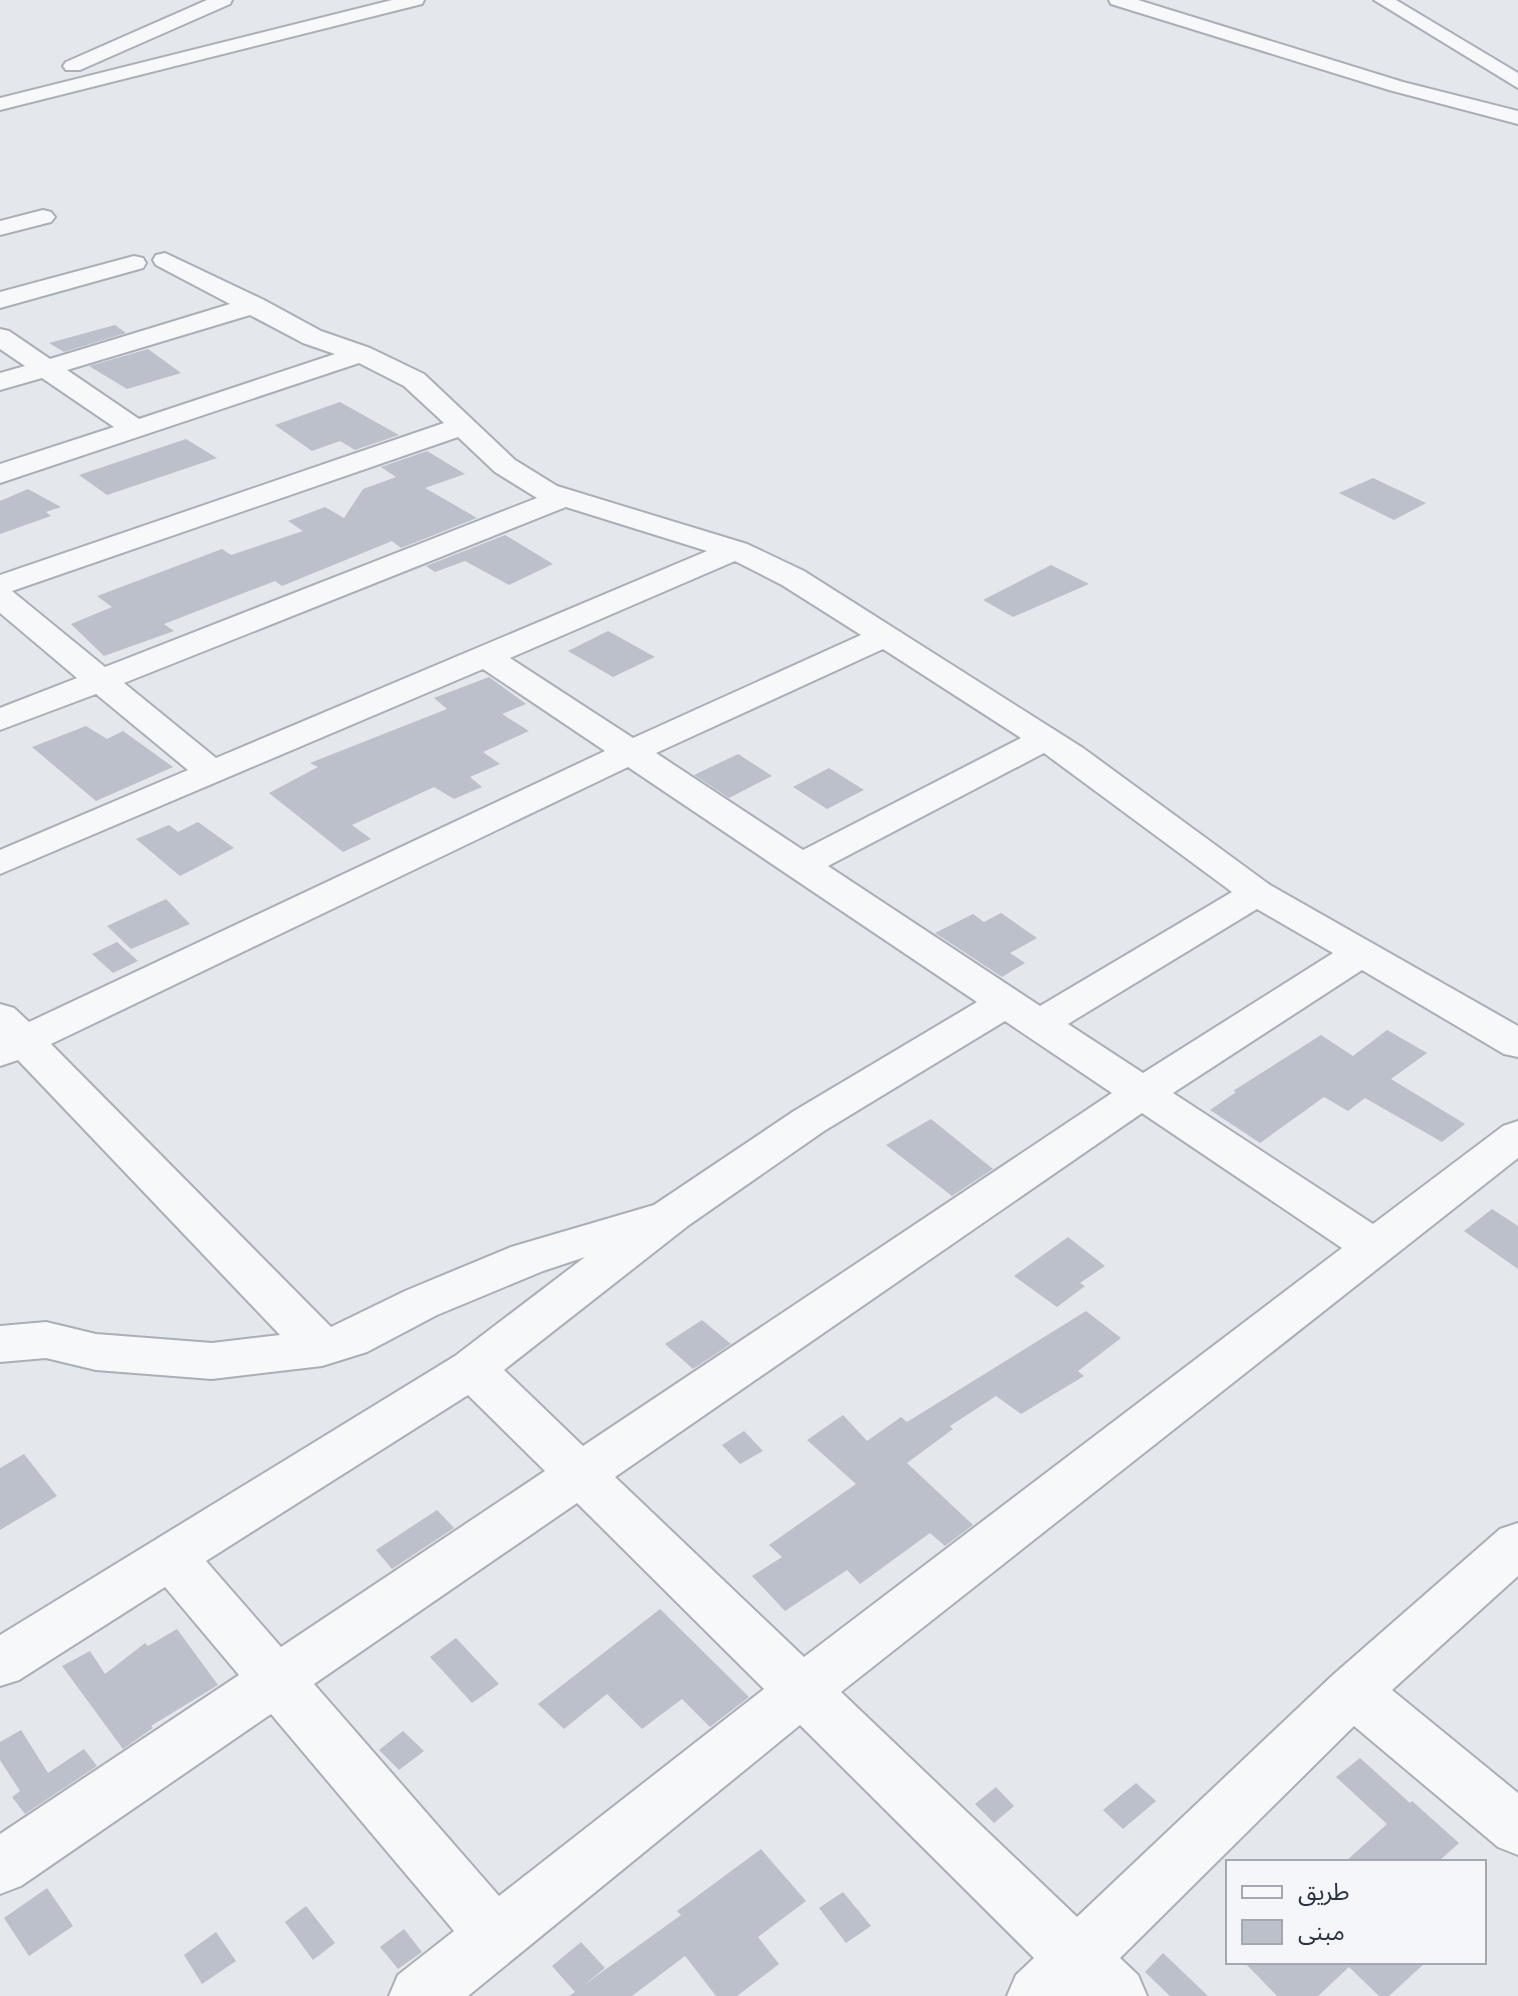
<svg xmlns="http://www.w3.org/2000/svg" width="1518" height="1996" viewBox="0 0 1518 1996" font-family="'Space Grotesk','Noto Sans Arabic',sans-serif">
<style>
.building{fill:#bbc0ca}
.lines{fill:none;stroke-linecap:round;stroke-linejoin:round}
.minor-casing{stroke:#a9aeb7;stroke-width:4}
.minor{fill:#f7f8fa;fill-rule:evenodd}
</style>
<rect width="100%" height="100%" fill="#e4e7ec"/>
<!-- building -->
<g class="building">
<polygon points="115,325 126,333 64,352 49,343"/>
<polygon points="148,349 181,373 127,389 89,366"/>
<polygon points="340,402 399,435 355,450 340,441 312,451 275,425"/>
<polygon points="186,439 217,458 107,495 79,475"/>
<polygon points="427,451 465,474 425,488 477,518 401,548 392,541 282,586 275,581 164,624 174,631 104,656 71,624 112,607 97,596 222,549 231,555 303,531 288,521 325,507 344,518 363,489 396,477 381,467"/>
<polygon points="1373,478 1426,503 1394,520 1339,493"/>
<polygon points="28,489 61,507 46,512 51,516 0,534 0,501"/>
<polygon points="505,535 553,564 509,585 465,561 435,572 426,566"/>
<polygon points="1051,565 1089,584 1013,617 983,600"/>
<polygon points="608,631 655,657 613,677 568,651"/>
<polygon points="489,677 526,704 502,714 529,731 483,752 500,764 470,777 482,787 454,799 434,787 352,825 371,839 343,852 269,793 318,767 310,763 447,709 434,698"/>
<polygon points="86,726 107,739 123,731 173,767 96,801 32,747"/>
<polygon points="738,754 772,776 729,798 694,775"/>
<polygon points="829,768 864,790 827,809 793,787"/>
<polygon points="198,822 234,848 180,876 136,839 169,825 178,832"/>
<polygon points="166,899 190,924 131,949 107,926"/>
<polygon points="1001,913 1037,938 1010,953 1025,963 1002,977 935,933 973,914 984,922"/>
<polygon points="117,942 138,961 113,973 92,954"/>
<polygon points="1387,1030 1427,1053 1391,1079 1465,1124 1442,1142 1365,1098 1348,1111 1324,1097 1260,1143 1210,1110 1236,1092 1233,1091 1321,1035 1353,1056"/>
<polygon points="931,1119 993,1169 952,1196 886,1145"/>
<polygon points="1492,1209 1518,1226 1518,1269 1464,1231"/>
<polygon points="1068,1237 1105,1266 1080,1283 1085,1286 1057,1307 1014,1276"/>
<polygon points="1086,1311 1121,1338 1078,1371 1084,1376 1021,1414 996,1396 950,1426 953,1429 907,1463 973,1525 945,1546 930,1533 860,1584 847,1570 785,1611 752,1576 782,1557 769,1545 856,1484 807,1440 843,1415 867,1441 901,1417 907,1422"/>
<polygon points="702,1320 731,1344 693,1369 665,1344"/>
<polygon points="744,1431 763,1451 740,1464 722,1445"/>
<polygon points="24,1454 57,1496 0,1530 0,1468"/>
<polygon points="437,1510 454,1528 392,1569 376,1550"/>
<polygon points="660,1609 749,1697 710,1727 682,1699 642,1729 607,1694 564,1729 538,1704"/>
<polygon points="177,1629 218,1685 151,1726 153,1728 123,1749 62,1666 90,1651 105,1674 145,1643 148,1646"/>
<polygon points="456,1638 499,1684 472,1703 430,1657"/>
<polygon points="21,1730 48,1773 84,1749 97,1766 25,1814 12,1797 20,1791 0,1760 0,1742"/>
<polygon points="403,1731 424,1751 399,1770 379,1750"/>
<polygon points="1360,1758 1410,1803 1412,1801 1459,1843 1438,1862 1345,1862 1387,1824 1336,1777"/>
<polygon points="1136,1783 1156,1801 1123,1829 1103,1810"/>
<polygon points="996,1787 1014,1806 994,1823 975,1804"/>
<polygon points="761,1849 806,1901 758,1937 779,1964 737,1996 716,1996 685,1956 632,1996 569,1996 575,1992 552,1966 581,1942 605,1968 584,1985 681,1915 677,1911"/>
<polygon points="47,1888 73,1926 29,1956 4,1918"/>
<polygon points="843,1892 871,1926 846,1943 819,1908"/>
<polygon points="306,1906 335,1943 313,1960 285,1922"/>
<polygon points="404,1929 422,1952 398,1969 380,1947"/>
<polygon points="216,1932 236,1961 202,1984 184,1955"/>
<polygon points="1163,1953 1208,1996 1170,1996 1145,1972"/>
<polygon points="1244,1962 1426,1962 1389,1996 1379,1996 1349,1967 1318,1996 1277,1996"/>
</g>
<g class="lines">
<defs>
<g id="minor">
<polygon points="207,0 232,0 230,4 80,70 66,70 63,66 66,62"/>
<polygon points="392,0 424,0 422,4 0,110 0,98"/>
<polygon points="1109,0 1138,0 1403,82 1518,111 1518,124 1389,90 1111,4"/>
<polygon points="1374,0 1396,0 1518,73 1518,88"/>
<polygon points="43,210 51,212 55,217 51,222 0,235 0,221"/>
<path d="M165 253 264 300 321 331 370 348 424 374 515 460 557 486 747 544 804 571 1083 748 1270 885 1518 1026V1057L1504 1054 1362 970 1173 1093 1373 1224 1503 1126 1518 1121V1158L841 1692 1077 1917 1334 1674 1500 1529 1518 1523V1576L1392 1690 1518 1793V1855L1498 1847 1354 1726 1120 1958 1138 1975 1147 1996H1007L1016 1975 1034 1958 800 1725 468 1996H389L398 1975 454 1931 271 1714 21 1886 0 1894V1834L239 1675 165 1587 19 1680 0 1686V1635L455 1356 585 1257 543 1271 437 1315 367 1352 322 1366 212 1379 96 1370 46 1358 0 1362V1326L46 1322 96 1334 212 1343 280 1335 18 1060 0 1066V1004L14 1008 29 1022 605 751 483 669 0 874V850L188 770 96 694 0 730V708L77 678 0 613V575L444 423 404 386 359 363 0 483V464L114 427 42 378 0 390V373L25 366 0 349V329L9 331 50 359 230 304 156 265 153 260 156 255ZM250 315 303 343 335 354 139 419 67 370ZM458 437 495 472 537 498 105 667 12 591ZM566 507 707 551 216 758 124 683ZM735 561 782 585 861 635 633 738 510 658ZM883 649 1021 738 803 850 656 753ZM1044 753 1232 892 1040 1006 828 866ZM628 767 977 1002 794 1111 654 1205 511 1247 405 1291 331 1327 51 1044ZM1257 909 1333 953 1143 1073 1068 1024ZM1005 1021 1112 1093 583 1446 504 1370 689 1225 824 1131ZM1142 1113 1342 1248 804 1657 615 1477ZM468 1395 545 1471 281 1647 206 1561ZM577 1503 764 1689 499 1896 314 1684Z"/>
<polygon points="134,256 143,258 146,263 143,268 0,308 0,292"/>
</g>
</defs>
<!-- minor casing -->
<use href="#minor" class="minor-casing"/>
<!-- minor -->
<use href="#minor" class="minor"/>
</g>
<!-- legend -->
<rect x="1226" y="1860" width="260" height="104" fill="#f4f6f9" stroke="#a4a8b1" stroke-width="2"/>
<rect x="1242" y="1886" width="40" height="12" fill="#f7f8fa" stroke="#a4a8b1" stroke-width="2"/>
<text x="1298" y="1900" font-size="24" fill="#2b3445">طريق</text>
<rect x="1242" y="1920" width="40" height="24" fill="#bbc0ca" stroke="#a4a8b1" stroke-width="2"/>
<text x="1298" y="1940" font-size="24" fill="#2b3445">مبنى</text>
</svg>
